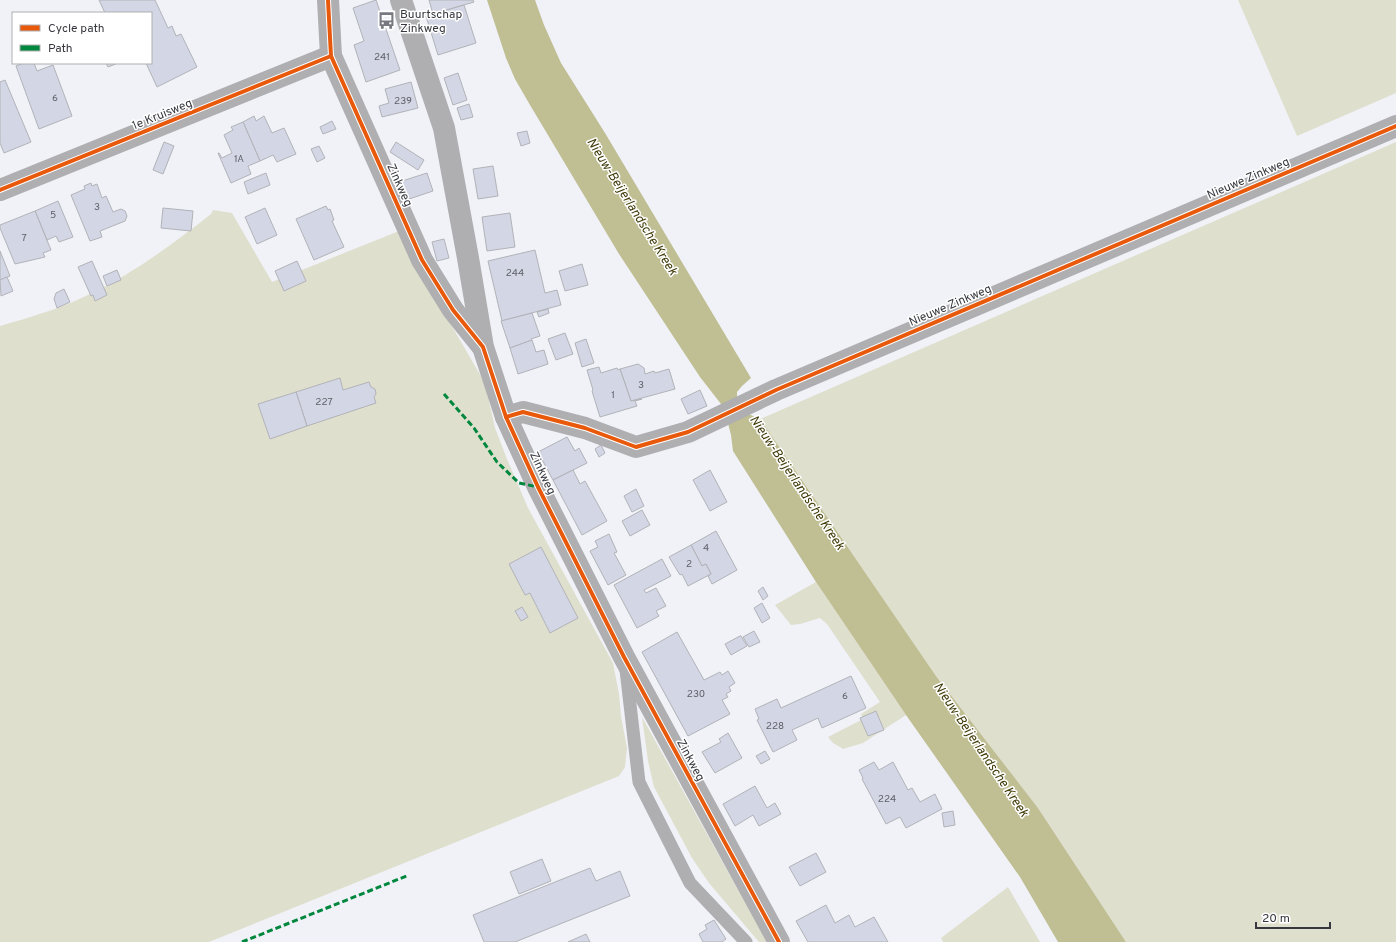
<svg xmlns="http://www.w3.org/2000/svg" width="1396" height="942" viewBox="0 0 1396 942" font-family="Overpass,sans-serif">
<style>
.green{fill:#dfdfcd}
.water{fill:#c0be93}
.building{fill:#d3d6e4;stroke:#b2b3b8}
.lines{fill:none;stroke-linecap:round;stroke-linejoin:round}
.service{stroke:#afafb2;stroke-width:13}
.minor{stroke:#afafb2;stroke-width:22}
.quiet{stroke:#00873e;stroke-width:3;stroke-dasharray:6 3;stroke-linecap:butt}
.cycleway-casing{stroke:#fff;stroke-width:6}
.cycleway{stroke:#e8590c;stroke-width:4}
.labels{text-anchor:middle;stroke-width:3;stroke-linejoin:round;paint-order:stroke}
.number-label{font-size:10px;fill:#5e6068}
.poi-label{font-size:12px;fill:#37383f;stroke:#fff;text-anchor:start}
.street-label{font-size:12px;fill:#37383f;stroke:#fff}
.water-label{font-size:13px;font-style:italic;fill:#3f3a07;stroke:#fff}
</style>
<rect width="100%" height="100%" fill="#f0f2f8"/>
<!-- green -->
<g class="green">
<polygon points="1238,0 1396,0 1396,93 1297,136"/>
<polygon points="1396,142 1396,942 1126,942 1038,808 936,676 760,419"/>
<path d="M213 210 232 213 272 282 399 231 432 292 485 383 495 428 507 459 528 508 613 663 619 694 621 716 627 748 625 767 619 776 209 942H0V326C31 317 63 308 92 293 135 272 173 244 211 214Z"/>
<polygon points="816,582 906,715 863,743 843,749 833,743 828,737 863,719 861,714 880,702 827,624 820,618 800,624 791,625 775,605"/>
<polygon points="642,717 767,942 759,942 709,883 692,858 654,787 648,761"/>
<polygon points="1008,887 1040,942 943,942 941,938"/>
</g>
<!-- water -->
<polygon class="water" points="487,0 535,0 544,25 561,63 605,133 751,378 742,386 737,392 737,398 744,412 760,419 936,676 1038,808 1126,942 1058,942 1020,877 906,715 816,582 733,451 731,435 723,404 721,404 700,377 619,254 530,105 515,79 506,58"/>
<!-- building -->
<g class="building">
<polygon points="99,0 155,0 168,28 172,26 176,36 181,34 197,67 157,87 146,63 151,63 151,13 105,13"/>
<polygon points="376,0 400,70 366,82 354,45 364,41 353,8"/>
<polygon points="429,0 473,0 474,2 433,14"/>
<polygon points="464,5 476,43 438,55 426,16"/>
<polygon points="24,63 34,63 37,71 53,65 72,116 39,129 16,66"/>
<polygon points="106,63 118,63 108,67"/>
<polygon points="458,73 467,100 453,105 444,78"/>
<polygon points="5,80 31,142 4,153 0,143 0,82"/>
<polygon points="411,82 418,108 382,117 379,106 389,103 385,89"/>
<polygon points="469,104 473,117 461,120 457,108"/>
<polygon points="254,116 256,121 264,116 272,133 284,128 296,154 277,162 273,155 260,161 243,122"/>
<polygon points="332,121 336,129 323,134 320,127"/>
<polygon points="243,122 260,161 248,166 251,174 231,183 218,153 219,153 222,158 232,153 224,135 233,130 231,127"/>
<polygon points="527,131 530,143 521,146 517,133"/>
<polygon points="164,142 174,146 163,174 153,170"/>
<polygon points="396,142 424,160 418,170 390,152"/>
<polygon points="319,146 325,158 317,162 311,149"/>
<polygon points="493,166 498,196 478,199 473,169"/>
<polygon points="266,173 270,185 248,194 244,182"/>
<polygon points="427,173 433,191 406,200 399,182"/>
<polygon points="91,183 92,186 97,184 102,198 106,196 113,212 121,209 125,211 127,216 125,221 100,231 102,237 90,241 71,195 85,189 84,186"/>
<polygon points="58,201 73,237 59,242 56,236 47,240 35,211"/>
<polygon points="326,206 328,210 330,209 334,220 332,221 344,247 314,260 296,219"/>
<polygon points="163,208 193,211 191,231 161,228"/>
<polygon points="265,208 277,235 257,244 245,217"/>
<polygon points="35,211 51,250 43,253 45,257 15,264 0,228 0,225"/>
<polygon points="510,213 515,247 487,251 482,217"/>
<polygon points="444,239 449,258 437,261 432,242"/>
<polygon points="535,250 545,293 557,290 561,305 502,321 488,261"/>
<polygon points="0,251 10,276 0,280"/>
<polygon points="92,261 107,295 95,301 93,295 91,296 78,267"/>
<polygon points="297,261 306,281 284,291 275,271"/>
<polygon points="582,264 588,285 565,291 559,271"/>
<polygon points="117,270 121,280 107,286 103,276"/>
<polygon points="7,277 13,291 1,296 0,280"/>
<polygon points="64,289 70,302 57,308 54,299 56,293"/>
<polygon points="548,309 549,313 539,317 537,312"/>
<polygon points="532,313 540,336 531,339 532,340 510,348 501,321"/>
<polygon points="565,333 573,354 556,360 548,339"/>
<polygon points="586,339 594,363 582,367 575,343"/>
<polygon points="532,340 536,352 544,350 548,364 518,374 510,348"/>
<polygon points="638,364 644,368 645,374 654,371 655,373 669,369 675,389 631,401 620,369"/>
<polygon points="599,367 601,373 617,368 618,370 620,369 631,401 642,399 635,401 637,406 600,417 592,391 593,390 587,370"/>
<polygon points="340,378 343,390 369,382 371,387 375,389 376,394 374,397 376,403 307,426 296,392"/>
<polygon points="700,390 707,406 688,414 681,399"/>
<polygon points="296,392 307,426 270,439 258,404"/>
<polygon points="567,437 575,451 579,448 587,463 553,480 538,452"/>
<polygon points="601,445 605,453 599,457 595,449"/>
<polygon points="573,470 580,484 585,481 607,521 582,535 553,480"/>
<polygon points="710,470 727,502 710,511 693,480"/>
<polygon points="636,489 644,506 632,512 624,496"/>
<polygon points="642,510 650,525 630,536 622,521"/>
<polygon points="716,531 737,570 712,584 708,576 711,574 706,564 702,566 691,545"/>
<polygon points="609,534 617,552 614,553 626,575 608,585 590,551 598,547 595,541"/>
<polygon points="691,545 702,566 706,564 711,574 688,586 682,574 680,575 669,557"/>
<polygon points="541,547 578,618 550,633 530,593 525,595 509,564"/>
<polygon points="662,559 671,576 644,590 646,593 656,588 666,606 656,611 659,616 637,628 614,585"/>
<polygon points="763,587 768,596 763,600 758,591"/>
<polygon points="762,603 770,618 762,623 754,608"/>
<polygon points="522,607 528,617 521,621 515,611"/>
<polygon points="754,631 760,642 749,647 743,637"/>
<polygon points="677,632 704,680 720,672 722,675 728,671 735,683 729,687 731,691 726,694 728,697 722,700 730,714 688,736 642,652"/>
<polygon points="740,636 741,636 747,646 731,655 725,644"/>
<polygon points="851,676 866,708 822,728 818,718 792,730 797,740 773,752 757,720 759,719 755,709 777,699 781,708"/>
<polygon points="876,711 884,730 868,736 860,718"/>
<polygon points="728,733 742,758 715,773 702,752 721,742 719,739"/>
<polygon points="765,751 770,759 761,764 756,756"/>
<polygon points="874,762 879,770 893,762 908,790 912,788 920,802 935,794 942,809 906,828 900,817 886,824 862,779 863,778 859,770"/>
<polygon points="755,786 767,808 775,803 781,814 759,826 753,815 735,826 723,804"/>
<polygon points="953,811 955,825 944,827 942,813"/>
<polygon points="816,853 826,872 800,886 789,867"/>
<polygon points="542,859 551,881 519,894 510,872"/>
<polygon points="590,868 596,881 620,871 630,896 515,942 484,942 473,915"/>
<polygon points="826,905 835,923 849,915 855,927 874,917 888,942 808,942 796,921"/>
<polygon points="714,920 726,939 722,942 703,942 699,934 707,929 705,925"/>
<polygon points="586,934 590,942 568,942"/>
</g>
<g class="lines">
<!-- service -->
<polyline class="service" points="626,670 639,782 690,883 746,942"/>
<!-- minor -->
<g class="minor">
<polyline points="328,0 331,56 422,260 453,310 481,345"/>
<polyline points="401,0 444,128 468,258 483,347 506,417 538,487 624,657 779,942"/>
<polyline points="0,190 331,56"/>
<polyline points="506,417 523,412 585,428 636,447 688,432 776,390 1396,126"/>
</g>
<!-- quiet -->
<g class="quiet">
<polyline points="444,394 474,428 497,462 519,483 538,487"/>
<polyline points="242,942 409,875"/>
</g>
<defs>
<g id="cycleway">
<polyline points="328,0 331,56 422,260 453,310 483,347 506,417 538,487 624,657 779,942"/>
<polyline points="0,190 331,56"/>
<polyline points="506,417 523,412 585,428 636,447 688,432 776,390 1396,126"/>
</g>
</defs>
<!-- cycleway casing -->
<use href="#cycleway" class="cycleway-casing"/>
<!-- cycleway -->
<use href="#cycleway" class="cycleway"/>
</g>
<!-- icons -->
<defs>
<symbol id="bus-bare" viewBox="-9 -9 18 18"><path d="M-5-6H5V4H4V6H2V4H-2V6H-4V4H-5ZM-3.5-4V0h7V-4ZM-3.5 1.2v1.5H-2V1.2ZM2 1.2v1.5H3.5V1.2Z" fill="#787980" stroke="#fff" stroke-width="2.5" paint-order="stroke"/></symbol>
</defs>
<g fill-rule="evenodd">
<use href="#bus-bare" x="374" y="8" width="25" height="25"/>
</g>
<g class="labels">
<!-- number labels -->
<g class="number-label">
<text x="382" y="60">241</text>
<text x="55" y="101">6</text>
<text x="403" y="104">239</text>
<text x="239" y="162">1A</text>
<text x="97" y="210">3</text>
<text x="53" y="218">5</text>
<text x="24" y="241">7</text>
<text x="515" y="276">244</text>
<text x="641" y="388">3</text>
<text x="613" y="398">1</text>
<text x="324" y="405">227</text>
<text x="706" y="551">4</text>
<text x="689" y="567">2</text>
<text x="696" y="697">230</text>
<text x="845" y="699">6</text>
<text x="775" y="729">228</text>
<text x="887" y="802">224</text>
</g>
<!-- poi labels -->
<g class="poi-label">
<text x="400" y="18">Buurtschap<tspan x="400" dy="14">Zinkweg</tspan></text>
</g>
<!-- street labels -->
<g class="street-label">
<text transform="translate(162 114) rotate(-22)" y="4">1e Kruisweg</text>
<text transform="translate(1248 178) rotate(-23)" y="4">Nieuwe Zinkweg</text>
<text transform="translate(400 185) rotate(66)" y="4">Zinkweg</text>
<text transform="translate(950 305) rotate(-23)" y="4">Nieuwe Zinkweg</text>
<text transform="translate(543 473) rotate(65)" y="4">Zinkweg</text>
<text transform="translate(691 760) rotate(62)" y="4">Zinkweg</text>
</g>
<!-- water labels -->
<g class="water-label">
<text transform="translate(633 206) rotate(58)" y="5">Nieuw-Beijerlandsche Kreek</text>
<text transform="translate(798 482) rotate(56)" y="5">Nieuw-Beijerlandsche Kreek</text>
<text transform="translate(982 749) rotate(56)" y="5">Nieuw-Beijerlandsche Kreek</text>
</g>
</g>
<!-- legend -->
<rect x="12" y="12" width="140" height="52" fill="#ffffff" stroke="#afafb2"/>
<rect x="20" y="25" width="20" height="6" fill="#e8590c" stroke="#afafb2"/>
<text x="48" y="32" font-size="12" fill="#37383f">Cycle path</text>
<rect x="20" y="45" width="20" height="6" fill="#00873e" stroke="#afafb2"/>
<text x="48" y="52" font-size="12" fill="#37383f">Path</text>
<!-- scale -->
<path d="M1256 922v6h74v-6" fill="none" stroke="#37383f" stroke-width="2"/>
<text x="1262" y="922" font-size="12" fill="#37383f" stroke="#ffffff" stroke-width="3" paint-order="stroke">20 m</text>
</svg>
